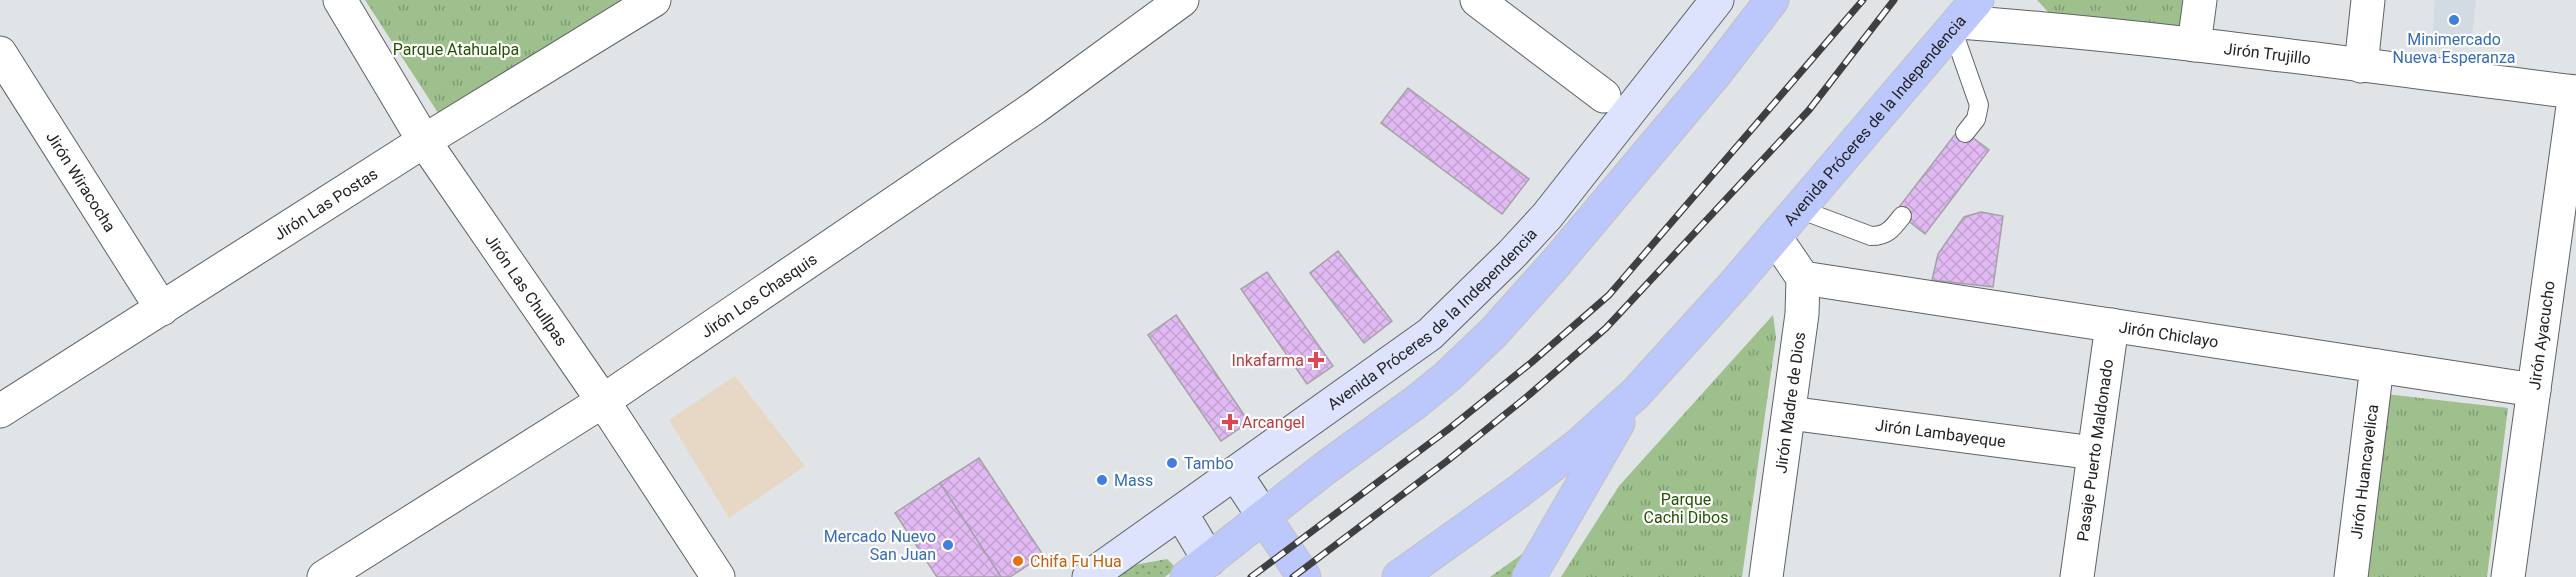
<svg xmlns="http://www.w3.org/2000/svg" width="2576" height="577" viewBox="0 0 2576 577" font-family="Roboto,sans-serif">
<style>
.built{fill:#d2dae4}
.education{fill:#e7d7c5}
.grass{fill:url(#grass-dots)}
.park{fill:url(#park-tufts)}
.building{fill:url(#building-cross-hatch);stroke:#a4a2a6;stroke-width:1.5}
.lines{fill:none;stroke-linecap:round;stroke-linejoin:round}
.lane-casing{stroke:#5f6265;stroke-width:20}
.street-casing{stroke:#5f6265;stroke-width:35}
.secondary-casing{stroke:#5f6265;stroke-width:35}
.primary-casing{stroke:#c1c2c2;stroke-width:35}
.lane{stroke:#fff;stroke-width:18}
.street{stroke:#fff;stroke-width:33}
.secondary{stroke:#dde3fd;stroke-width:33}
.primary{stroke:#bcc7fb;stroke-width:33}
.rail-casing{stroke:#3e3f41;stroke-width:7}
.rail{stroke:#fff;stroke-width:4.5;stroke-dasharray:14;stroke-linecap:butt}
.shop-dot{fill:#3f7fe0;stroke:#fff;stroke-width:2}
.health-dot{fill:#e0444e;stroke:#fff;stroke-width:2}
.food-dot{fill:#e8710a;stroke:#fff;stroke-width:2}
.labels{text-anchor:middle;stroke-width:4.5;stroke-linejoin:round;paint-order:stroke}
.shop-label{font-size:16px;fill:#366cbe;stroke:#fff;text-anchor:start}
.park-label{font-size:16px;fill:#245300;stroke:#fff}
.street-label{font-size:16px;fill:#232426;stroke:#fff}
.health-label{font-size:16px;fill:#be3a42;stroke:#fff;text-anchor:end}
.food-label{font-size:16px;fill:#c56008;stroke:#fff;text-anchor:start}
</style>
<defs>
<pattern id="grass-dots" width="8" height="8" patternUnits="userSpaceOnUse" patternTransform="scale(1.5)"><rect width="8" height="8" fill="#9dc08d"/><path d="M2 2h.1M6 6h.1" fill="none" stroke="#809c73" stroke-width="1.8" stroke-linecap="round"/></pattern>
<pattern id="park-tufts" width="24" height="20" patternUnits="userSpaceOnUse" patternTransform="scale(1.5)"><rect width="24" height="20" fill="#9dc08d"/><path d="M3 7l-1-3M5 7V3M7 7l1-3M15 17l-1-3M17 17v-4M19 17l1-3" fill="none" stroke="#809c73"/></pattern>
<pattern id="building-cross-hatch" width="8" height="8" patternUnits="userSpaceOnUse" patternTransform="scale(1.5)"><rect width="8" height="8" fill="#e2baf3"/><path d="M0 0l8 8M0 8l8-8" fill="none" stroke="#c2a0d0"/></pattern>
</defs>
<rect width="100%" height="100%" fill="#e0e4e7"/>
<!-- built -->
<polygon class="built" points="2435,0 2476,0 2471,44 2432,39"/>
<!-- education -->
<polygon class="education" points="735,376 805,466 729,518 669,420"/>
<!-- grass -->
<g class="grass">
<polygon points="1529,549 1512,577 1490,577"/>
<polygon points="1167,559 1176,568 1165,577 1117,577 1134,565"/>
</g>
<!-- park -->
<g class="park">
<polygon points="365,0 624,0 442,119"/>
<polygon points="2037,0 2189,0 2185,31 2051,15"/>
<polygon points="1773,315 1776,337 1742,577 1561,577 1619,486"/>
<polygon points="2386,394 2508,408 2487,577 2362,577"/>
</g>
<!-- building -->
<g class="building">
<polygon points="1408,88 1529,179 1502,214 1381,123"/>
<polygon points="1960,128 1989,150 1925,234 1896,211"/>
<polygon points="1981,212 2003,216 1993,287 1932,280 1938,254 1964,217"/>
<polygon points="1338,251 1392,321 1364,343 1310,273"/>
<polygon points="1267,272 1333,366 1307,384 1241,289"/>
<polygon points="1176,315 1249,422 1221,441 1148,335"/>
<polygon points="979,458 1043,555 1010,577 1001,577 940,483"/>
<polygon points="940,483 1001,577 937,577 895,513"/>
</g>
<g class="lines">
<defs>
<g id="lane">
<polyline points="1953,31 1979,105 1976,119 1965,133"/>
<path d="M1799 209 1871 236C1887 236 1892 229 1902 216"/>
</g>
<g id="street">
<path id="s1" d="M340 0 424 141 603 401 718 577"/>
<polyline points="1477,0 1604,96"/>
<path id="s2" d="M1959 22C2166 37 2371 67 2576 92"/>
<polyline points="2194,45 2200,0"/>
<path id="s3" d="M0 53 162 309"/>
<polyline points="2361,66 2368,0"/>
<path id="s4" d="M1803 278 2534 390"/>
<path id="s5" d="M0 411 424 141 654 0"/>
<path id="s6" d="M1789 413 2094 453"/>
<path id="s7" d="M324 577 603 401 1034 108 1182 0"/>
<path id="s8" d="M1766 577 1802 314 1803 278 1775 237"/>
<path id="s9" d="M2077 577 2112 325"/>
<path id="s10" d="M2351 577 2377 366"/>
<path id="s11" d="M2508 577 2575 92"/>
</g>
<g id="secondary">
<polyline points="1235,473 1264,517"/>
<polyline points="1181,513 1209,560"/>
<path id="s12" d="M1089 577 1430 334 1511 255 1547 216 1717 0"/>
</g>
<g id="primary">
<polyline points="1264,517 1304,577"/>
<polyline points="1187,577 1324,469 1416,402 1448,376 1494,332 1555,264 1714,75 1772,0"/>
<path id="s13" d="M1399 577 1518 492 1581 443 1636 393 1732 287 1977 0"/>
<polyline points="1529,577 1618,423"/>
</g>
</defs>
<!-- lane casing -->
<use href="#lane" class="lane-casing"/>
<!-- street casing -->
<use href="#street" class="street-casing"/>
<!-- secondary casing -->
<use href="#secondary" class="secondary-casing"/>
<!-- primary casing -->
<use href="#primary" class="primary-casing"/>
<!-- lane -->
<use href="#lane" class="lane"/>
<!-- street -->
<use href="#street" class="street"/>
<!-- secondary -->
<use href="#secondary" class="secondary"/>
<!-- primary -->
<use href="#primary" class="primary"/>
<defs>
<g id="rail">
<polyline points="1251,577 1450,428 1532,362 1609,295 1863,0"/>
<polyline points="1293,577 1447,461 1529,395 1606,328 1809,110 1894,0"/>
</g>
</defs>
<!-- rail casing -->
<use href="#rail" class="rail-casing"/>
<!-- rail -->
<use href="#rail" class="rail"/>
</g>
<!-- markers -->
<g class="shop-dot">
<circle cx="2454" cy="20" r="6"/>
<circle cx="1172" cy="463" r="6"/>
<circle cx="1102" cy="480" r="6"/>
<circle cx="948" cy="545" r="6"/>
</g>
<g class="health-dot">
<path d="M1313 351h6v6h6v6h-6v6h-6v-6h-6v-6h6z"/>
<path d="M1227 413h6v6h6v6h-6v6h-6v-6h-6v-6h6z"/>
</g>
<circle class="food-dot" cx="1018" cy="561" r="6"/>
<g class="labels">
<!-- shop labels -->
<g class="shop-label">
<text x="2454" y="45" text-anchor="middle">Minimercado<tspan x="2454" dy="18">Nueva Esperanza</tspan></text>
<text x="1184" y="469">Tambo</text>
<text x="1114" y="486">Mass</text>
<text x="936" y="542" text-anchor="end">Mercado Nuevo<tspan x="936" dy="18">San Juan</tspan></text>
</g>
<!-- park labels -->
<g class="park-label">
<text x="456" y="55">Parque Atahualpa</text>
<text x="1686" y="505">Parque<tspan x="1686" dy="18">Cachi Dibos</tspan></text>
</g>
<!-- street labels -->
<g class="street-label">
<text dy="6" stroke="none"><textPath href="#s2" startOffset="310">Jirón Trujillo</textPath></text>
<text dy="6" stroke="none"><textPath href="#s13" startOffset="663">Avenida Próceres de la Independencia</textPath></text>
<text dy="6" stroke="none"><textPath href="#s3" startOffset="152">Jirón Wiracocha</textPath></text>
<text dy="6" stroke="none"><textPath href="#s5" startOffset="386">Jirón Las Postas</textPath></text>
<text dy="6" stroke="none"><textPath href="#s1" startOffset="345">Jirón Las Chullpas</textPath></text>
<text dy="6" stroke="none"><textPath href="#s7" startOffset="518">Jirón Los Chasquis</textPath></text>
<text dy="6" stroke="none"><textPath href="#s12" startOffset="430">Avenida Próceres de la Independencia</textPath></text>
<text dy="6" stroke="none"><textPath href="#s4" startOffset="370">Jirón Chiclayo</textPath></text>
<text dy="6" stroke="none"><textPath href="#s11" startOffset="244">Jirón Ayacucho</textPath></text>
<text dy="6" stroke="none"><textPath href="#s8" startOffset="176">Jirón Madre de Dios</textPath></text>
<text dy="6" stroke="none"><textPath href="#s6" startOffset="153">Jirón Lambayeque</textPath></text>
<text dy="6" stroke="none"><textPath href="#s9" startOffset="128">Pasaje Puerto Maldonado</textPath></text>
<text dy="6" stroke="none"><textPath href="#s10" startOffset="106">Jirón Huancavelica</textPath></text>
</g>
<!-- health labels -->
<g class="health-label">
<text x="1304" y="366">Inkafarma</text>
<text x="1242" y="428" text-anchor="start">Arcangel</text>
</g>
<!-- food labels -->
<g class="food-label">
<text x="1030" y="567">Chifa Fu Hua</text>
</g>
</g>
</svg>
